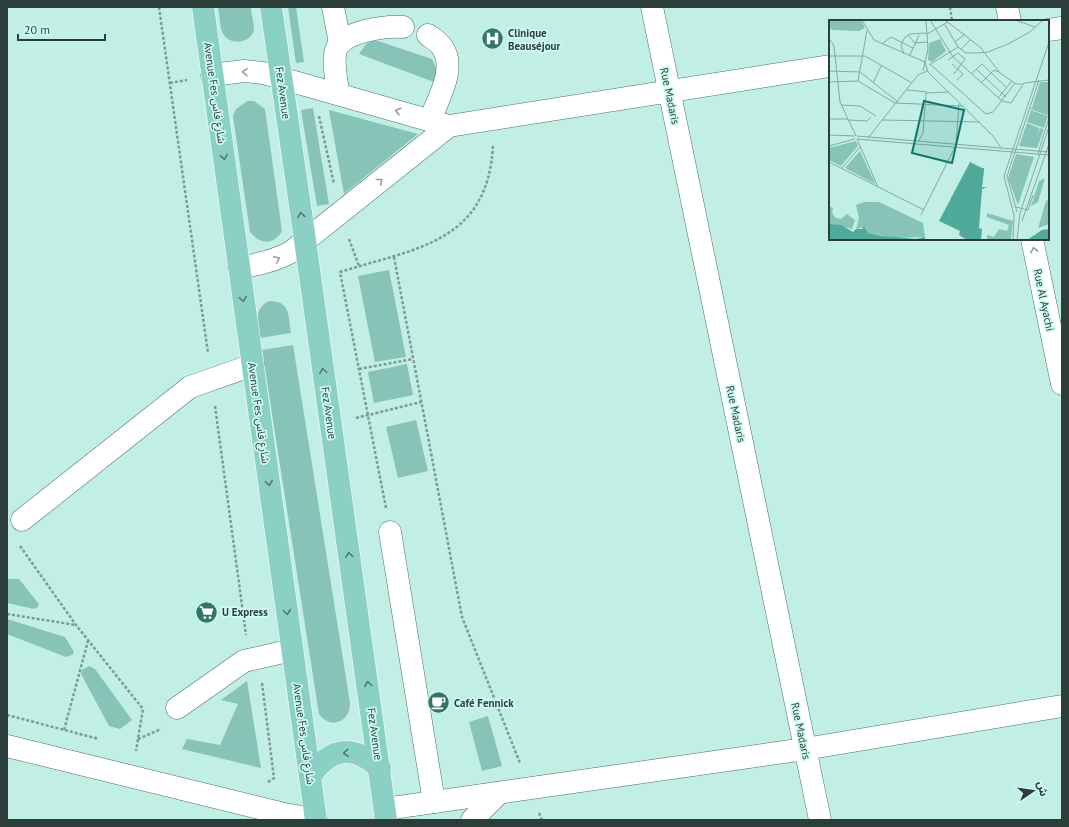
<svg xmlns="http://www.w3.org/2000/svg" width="1069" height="827" viewBox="0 0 1069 827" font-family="'PT Sans','Noto Sans Arabic',sans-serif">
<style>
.green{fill:#87c3b7}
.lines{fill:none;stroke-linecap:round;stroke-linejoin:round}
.minor-casing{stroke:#477168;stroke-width:23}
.major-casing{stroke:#fff;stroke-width:23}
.path{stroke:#7b9b94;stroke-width:2.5;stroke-dasharray:3 2;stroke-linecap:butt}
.minor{stroke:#fff;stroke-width:22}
.major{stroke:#8bd0c4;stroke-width:22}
.oneway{stroke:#969e9c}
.oneway2{stroke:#527871}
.labels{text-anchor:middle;stroke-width:3.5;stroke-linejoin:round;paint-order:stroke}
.poi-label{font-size:11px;font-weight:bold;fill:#2c3e3a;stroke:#cffcf2;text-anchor:start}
.street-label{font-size:11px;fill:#2c3e3a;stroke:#cffcf2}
.inset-river{fill:none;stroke:#4faa9a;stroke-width:2}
.inset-road{fill:none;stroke:#86a8a1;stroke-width:1}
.view{fill:#0f766e;fill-opacity:0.15;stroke:#0f766e;stroke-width:2}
.inset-edge{fill:none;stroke:#2c3e3a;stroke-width:2}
</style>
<rect width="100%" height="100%" fill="#c2efe5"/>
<!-- green -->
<g class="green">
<path d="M218 7H251C251 14 254 23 254 29 252 43 231 46 224 35 219 28 220 16 218 7Z"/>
<polygon points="288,7 296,7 304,62 296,63"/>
<polygon points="372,41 378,41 432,59 437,70 434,82 359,54 366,44"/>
<path d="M247 101H254L265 109 282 231C274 245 260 245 250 232L233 116 236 109Z"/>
<polygon points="313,108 329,204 317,206 301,110"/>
<polygon points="329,110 418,134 344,194"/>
<polygon points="389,270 406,357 375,362 358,276"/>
<path d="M269 301C291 301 288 316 291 333L260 338C258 323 253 309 269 301Z"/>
<path d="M293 345 350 703C351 722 330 730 319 714L262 350Z"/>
<polygon points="407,364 413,395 374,403 368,372"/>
<polygon points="416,420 428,471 398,478 386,427"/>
<polygon points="7,579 19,579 39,604 38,607 34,609 7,603"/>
<polygon points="7,619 65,637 74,652 72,655 66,657 7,634"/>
<polygon points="89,666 95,669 132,720 120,729 109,726 81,674 82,670"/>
<polygon points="247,681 261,768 182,749 187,739 220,745 238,704 221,700"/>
<polygon points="488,716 502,766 482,771 469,722"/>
</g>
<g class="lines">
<defs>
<g id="minor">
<polyline points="333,7 340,43"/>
<polyline points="652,7 820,820"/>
<polyline points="1007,7 1010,21"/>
<polyline points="1048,30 1062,28"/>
<path d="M428 35C432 38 439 42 442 47 457 68 438 99 430 120"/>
<polyline points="212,75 244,71 263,73 449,126 830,66"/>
<path d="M338 93C337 80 332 63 336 50 342 31 386 26 403 27"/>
<polyline points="1032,239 1062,384"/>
<path d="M239 267C259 265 274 261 291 252L449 126"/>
<polyline points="22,520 190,387 253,365"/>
<polyline points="390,532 434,802"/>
<polyline points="177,708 244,661 292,650"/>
<polyline points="7,746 284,814 316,819"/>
<polyline points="385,809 805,749 1062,706"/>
<polyline points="472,820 499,793"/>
</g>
<g id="major">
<polyline points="203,7 316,820"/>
<polyline points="271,7 305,240 386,820"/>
<path d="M310 777C330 747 353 744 380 768"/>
</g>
</defs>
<!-- minor casing -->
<use href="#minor" class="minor-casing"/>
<!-- major casing -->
<use href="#major" class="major-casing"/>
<!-- path -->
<g class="path">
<polyline points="159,7 208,353"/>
<polyline points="950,7 952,21"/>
<polyline points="170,83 187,80"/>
<polyline points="319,116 334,184"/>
<polyline points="349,239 359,266"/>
<polyline points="394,257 462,617 520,763"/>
<polyline points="359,369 413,359"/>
<polyline points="215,406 246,635"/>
<polyline points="356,418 421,402"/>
<path d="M386 508 340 272C416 248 488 243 493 145"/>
<polyline points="20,546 76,625 143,709 136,751"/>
<polyline points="7,614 76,625"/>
<polyline points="262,683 274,778 268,782"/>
<polyline points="7,715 99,739"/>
<polyline points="64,730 88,641"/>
<polyline points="138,739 161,729"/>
<polyline points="539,813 542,820"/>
</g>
<!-- minor -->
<use href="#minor" class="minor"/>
<!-- major -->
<use href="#major" class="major"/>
</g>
<!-- one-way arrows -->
<defs><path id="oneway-chevron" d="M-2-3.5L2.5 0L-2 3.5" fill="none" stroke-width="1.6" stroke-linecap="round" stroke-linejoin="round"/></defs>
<g class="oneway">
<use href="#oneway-chevron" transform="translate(245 72) rotate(-179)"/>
<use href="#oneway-chevron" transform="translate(398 111) rotate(-164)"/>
<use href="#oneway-chevron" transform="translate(380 181) rotate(-39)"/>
<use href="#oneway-chevron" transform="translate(1034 250) rotate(-102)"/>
<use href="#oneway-chevron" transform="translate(277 259) rotate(-25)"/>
</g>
<g class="oneway2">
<use href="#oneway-chevron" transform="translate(224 157) rotate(82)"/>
<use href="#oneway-chevron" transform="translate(301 215) rotate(-99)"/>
<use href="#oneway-chevron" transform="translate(243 299) rotate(82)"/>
<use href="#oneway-chevron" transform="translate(323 371) rotate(-98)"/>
<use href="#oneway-chevron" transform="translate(269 483) rotate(82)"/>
<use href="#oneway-chevron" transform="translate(349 555) rotate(-98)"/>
<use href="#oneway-chevron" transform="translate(287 612) rotate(82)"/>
<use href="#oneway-chevron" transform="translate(368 684) rotate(-98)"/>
<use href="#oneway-chevron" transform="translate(346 753) rotate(176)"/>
</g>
<!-- icons -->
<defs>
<symbol id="hospital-disc" viewBox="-11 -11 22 22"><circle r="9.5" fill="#32766a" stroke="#cffcf2"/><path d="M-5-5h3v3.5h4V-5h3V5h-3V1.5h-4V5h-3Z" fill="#fff"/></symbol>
<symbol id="supermarket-disc" viewBox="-11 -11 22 22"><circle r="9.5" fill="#32766a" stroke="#cffcf2"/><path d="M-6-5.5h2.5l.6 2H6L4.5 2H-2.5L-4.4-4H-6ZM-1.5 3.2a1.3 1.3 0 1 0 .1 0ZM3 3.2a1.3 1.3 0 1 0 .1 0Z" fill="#fff"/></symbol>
<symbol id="cafe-disc" viewBox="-11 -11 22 22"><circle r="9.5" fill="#32766a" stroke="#cffcf2"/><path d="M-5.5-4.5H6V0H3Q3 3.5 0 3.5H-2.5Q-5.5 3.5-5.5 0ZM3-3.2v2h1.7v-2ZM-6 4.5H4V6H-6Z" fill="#fff"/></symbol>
</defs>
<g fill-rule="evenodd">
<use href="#hospital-disc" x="480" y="26" width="25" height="25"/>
<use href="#supermarket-disc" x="194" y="600" width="25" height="25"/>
<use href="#cafe-disc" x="426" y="690" width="25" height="25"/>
</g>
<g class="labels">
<!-- poi labels -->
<g class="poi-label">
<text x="508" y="37">Clinique<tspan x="508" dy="13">Beauséjour</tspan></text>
<text x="222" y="616">U Express</text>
<text x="454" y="707">Café Fennick</text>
</g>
<!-- street labels -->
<g class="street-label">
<text transform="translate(215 93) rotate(82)" y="4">Avenue Fes شارع فاس</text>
<text transform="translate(283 93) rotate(82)" y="4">Fez Avenue</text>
<text transform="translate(670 96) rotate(78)" y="4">Rue Madaris</text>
<text transform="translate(1044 300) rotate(78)" y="4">Rue Al Ayachi</text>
<text transform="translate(259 413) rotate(82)" y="4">Avenue Fes شارع فاس</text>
<text transform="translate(329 413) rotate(82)" y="4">Fez Avenue</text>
<text transform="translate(736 414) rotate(78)" y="4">Rue Madaris</text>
<text transform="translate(801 731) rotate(78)" y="4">Rue Madaris</text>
<text transform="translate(304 734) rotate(82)" y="4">Avenue Fes شارع فاس</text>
<text transform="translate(375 734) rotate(82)" y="4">Fez Avenue</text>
</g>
</g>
<!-- overview -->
<g transform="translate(829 20)">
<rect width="220" height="220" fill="#c2efe5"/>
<path d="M0 0H32L36 8 30 11 4 10 0 8ZM111 19 117 31 103 42 99 40 100 23ZM211 62H220L219 94 203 88ZM202 90 219 96 215 108 198 102ZM198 103 210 108 209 114 211 108 215 109 208 128 190 126ZM27 121 29 126 12 146 0 140V128ZM31 131 46 163V164L16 148ZM187 134 205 137 189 185 179 158ZM216 158 209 182 202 186 210 161ZM220 179V204L209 208 217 181ZM35 182H50L94 203 96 217 66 218 39 213 36 207 27 209 30 198 27 185ZM0 186 4 188 3 193 7 198 12 199 18 194 26 200 23 209 0 204ZM158 193 184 201 182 219 158 220V215L165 217 170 209 178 211 180 205 158 197Z" fill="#87c3b7"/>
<path d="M141 142 155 149 153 167H158L153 169 150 208 153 209 152 220H138L130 215 131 211 110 201ZM0 204 12 205 24 212 27 209H33L35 206 39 213 53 216 87 219 96 217V220H0ZM220 209V220H198L213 210Z" fill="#4faa9a"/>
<path class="inset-river" d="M146 220 154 148"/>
<path class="inset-road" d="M33 0 45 20 96 42M101 0 124 37 173 81 182 83 195 63 220 60M116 0 151 27 171 53 187 64H193M186 0 206 7M116 5 129 27 137 33H148L159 32 179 24 201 12 214 0M98 14 119 2M79 15 86 23 99 22M0 18 5 26 11 82 27 116M126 22 136 14M53 24 62 17 84 28M132 29 142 19M75 34 72 25 76 17 81 14 97 13M81 35 90 15M0 36H36L83 63M119 40 129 33 136 39 125 54M96 42 99 52 164 116 172 128M101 44 157 94 164 92 186 63M123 44 134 54 128 60M100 45 129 27M147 49 177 77M0 51 31 52 69 82M94 51 99 29 97 0M142 54 153 44 178 68M29 61 38 10M0 62 29 61 66 83 134 86M44 63 52 46M152 63 165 50 170 52M78 70 98 72M169 78 183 61M12 85 31 86 47 96M201 88 220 95M0 99H19M20 100 38 101 42 97M53 100 151 102M0 115 26 116M28 116 220 132M39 118 89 55 98 51M28 119 49 167M28 119 220 135M89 122 94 113 97 73 120 72M127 124 130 84M0 126 26 119M209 133 220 98M0 142 95 190M13 148 31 127M187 187 199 190 204 175M188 192 178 156 210 60M92 195 126 127M193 201 220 124M184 220 185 195 175 156 220 22M188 220 191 193 220 107"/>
<path class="view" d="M95 81 135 90 123 143 83 133Z"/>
<rect width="220" height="220" class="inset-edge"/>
</g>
<!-- border -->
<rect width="1069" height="827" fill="none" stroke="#2c3e3a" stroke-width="16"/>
<!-- north arrow -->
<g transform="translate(1033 791) rotate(77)" stroke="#cffcf2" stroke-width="3" paint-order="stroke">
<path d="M0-3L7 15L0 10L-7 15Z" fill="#2c3e3a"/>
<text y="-6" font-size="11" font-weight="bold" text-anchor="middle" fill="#2c3e3a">ش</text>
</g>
<!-- scale -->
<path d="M18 34v6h87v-6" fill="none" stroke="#2c3e3a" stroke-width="2"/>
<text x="24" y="34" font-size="12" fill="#2c3e3a" stroke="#cffcf2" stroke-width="3" paint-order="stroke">20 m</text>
</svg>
